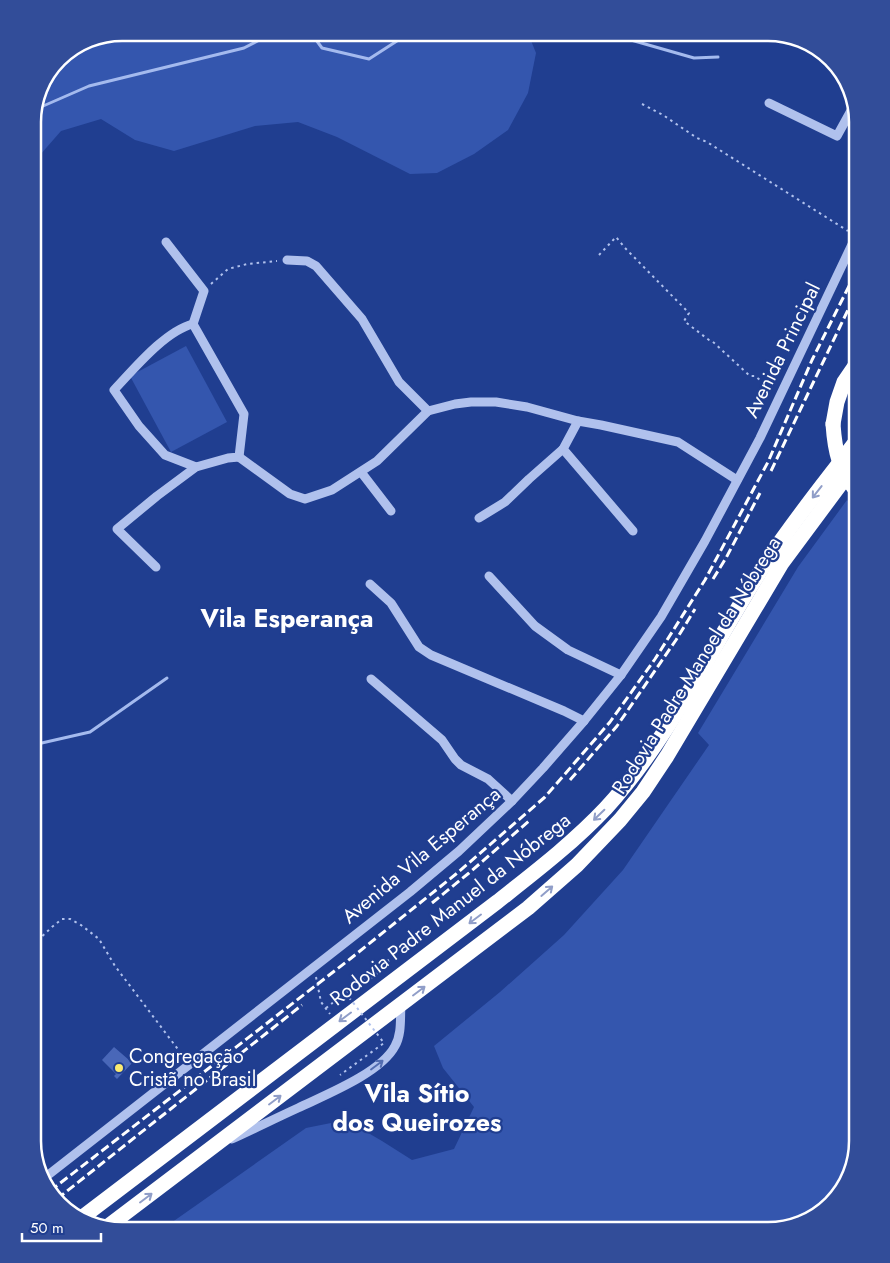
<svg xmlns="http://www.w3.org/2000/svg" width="890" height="1263" viewBox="0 0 890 1263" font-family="Jost,sans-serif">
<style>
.green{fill:#3456ae}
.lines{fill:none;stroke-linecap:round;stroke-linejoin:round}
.stream{stroke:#a4baee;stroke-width:3}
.building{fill:#4967b8}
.path{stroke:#b0c1ed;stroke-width:2;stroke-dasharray:2.5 4;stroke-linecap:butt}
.minor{stroke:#b0c1ed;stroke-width:9}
.highway{stroke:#fff;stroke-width:15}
.rail{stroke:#fff;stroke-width:3;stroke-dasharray:9 4;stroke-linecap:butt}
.path-bridge{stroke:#b0c1ed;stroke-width:2;stroke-dasharray:2.5 4;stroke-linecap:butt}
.highway-bridge{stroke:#fff;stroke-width:15}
.oneway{stroke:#909ec8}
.oneway2{stroke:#526cb1}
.poi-dot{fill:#faea71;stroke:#203e90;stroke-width:2}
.labels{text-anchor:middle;stroke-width:4.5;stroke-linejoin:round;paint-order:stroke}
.street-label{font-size:20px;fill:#fff;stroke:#203e90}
.poi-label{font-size:20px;fill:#fff;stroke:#203e90;text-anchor:start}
.district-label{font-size:25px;font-weight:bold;fill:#fff;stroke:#203e90}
.rim{fill:none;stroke:#fff;stroke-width:2.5}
</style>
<rect width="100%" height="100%" fill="#203e90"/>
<!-- green -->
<g class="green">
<polygon points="122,33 528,33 536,53 528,93 508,130 474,154 437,173 410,174 337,137 298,122 255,126 174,151 135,140 101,119 61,131 33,163 33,116 42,82 63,55"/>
<polygon points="186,346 227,422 171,452 130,376"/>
<polygon points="847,500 857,510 857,1141 845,1186 813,1218 768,1230 161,1230 306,1128 346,1120 382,1141 412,1160 454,1149 474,1107 443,1068 434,1046 500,992 564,935 623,870 709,745 698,733 798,567"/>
</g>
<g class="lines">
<!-- stream -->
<g class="stream">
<polyline points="311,33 322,48 369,59 400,39 402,33"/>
<polyline points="617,33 631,40 694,58 718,57"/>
<polyline points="34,110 89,86 244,48 273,33"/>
<polyline points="33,745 90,732 167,678"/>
</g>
</g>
<!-- building -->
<polygon class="building" points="114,1047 129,1060 131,1058 134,1061 117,1079 114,1076 116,1074 102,1060"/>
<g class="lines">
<!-- path -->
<g class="path">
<polyline points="642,104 663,115 697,138 707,142 848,231"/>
<polyline points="599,255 616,237 625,248 689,313 684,321 709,340 712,341 750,376 755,376 772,390"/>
<polyline points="211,284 228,269 247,264 277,261"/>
<polyline points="33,945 52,927 62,919 70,919 81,925 99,939 115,966 183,1056"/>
<polyline points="316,977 321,1002 330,1014"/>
</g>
<!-- minor -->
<g class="minor">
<polyline points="769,103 837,136 853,107"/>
<polyline points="287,260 307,261 316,266 362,319 399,382 428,411"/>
<path d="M193 324C165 331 134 369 114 390L139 426 165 455 196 467"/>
<polyline points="578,421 563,449 633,531"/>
<polyline points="239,457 290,494 305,499 332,490 377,461 428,411 455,404 471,402 496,402 527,407 578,421 601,425 678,442 737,480"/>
<polyline points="361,472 391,511"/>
<polyline points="479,518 505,502 529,479 563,449"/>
<polyline points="156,567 117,529 157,496 196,467 228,458 239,457 244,414 193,324 204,291 166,242"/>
<polyline points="489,576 535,626 568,650 621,675"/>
<polyline points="370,584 391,603 419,647 431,655 564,711 584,721"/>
<polyline points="371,679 442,740 455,759 461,765 488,779 512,801"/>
<path d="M232 1139C254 1129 276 1118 298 1108 325 1095 381 1073 395 1046 402 1034 400 1018 401 1004"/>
<polyline points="43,1179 410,892 459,851 512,801 543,768 584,721 621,675 661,617 705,541 760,438 857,234"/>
</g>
<!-- highway -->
<g class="highway">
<polyline points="833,424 837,402 844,382 857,363"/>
<path d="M80 1219 497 902C535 872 573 843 606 808 672 736 712 645 765 564 793 521 826 481 857 440"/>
<polyline points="107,1227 528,908 577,865 620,820 643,792 667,756 782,563 857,462"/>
</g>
<!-- rail -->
<g class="rail">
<polyline points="771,471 857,291"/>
<polyline points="713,579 726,558 760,493"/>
<polyline points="570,780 617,726 676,640 695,609"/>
<polyline points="432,903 469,873 529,821"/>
<polyline points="50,1191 350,959 456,874 545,797 610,722 655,659 705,580 768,462 812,360 857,270"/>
<polyline points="57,1199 302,1005"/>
</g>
<!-- path-bridge -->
<polyline class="path-bridge" points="326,1008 388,960 389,964 348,996 384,1043 340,1075"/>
<!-- highway-bridge -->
<path class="highway-bridge" d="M833 424C835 453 839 469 857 492"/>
</g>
<!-- one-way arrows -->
<defs><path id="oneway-shaft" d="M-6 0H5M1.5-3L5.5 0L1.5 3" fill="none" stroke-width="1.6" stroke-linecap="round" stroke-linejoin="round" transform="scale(1.25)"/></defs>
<g class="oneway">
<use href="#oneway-shaft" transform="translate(817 492) rotate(128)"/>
<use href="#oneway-shaft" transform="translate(599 815) rotate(136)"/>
<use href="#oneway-shaft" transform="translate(547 891) rotate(-41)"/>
<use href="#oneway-shaft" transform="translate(475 919) rotate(143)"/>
<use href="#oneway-shaft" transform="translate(419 991) rotate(-37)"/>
<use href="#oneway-shaft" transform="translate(345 1017) rotate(143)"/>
<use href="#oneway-shaft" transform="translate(275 1100) rotate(-37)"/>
<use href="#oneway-shaft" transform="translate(146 1198) rotate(-37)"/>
</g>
<use class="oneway2" href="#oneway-shaft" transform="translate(377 1065) rotate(-37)"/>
<!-- markers -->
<circle class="poi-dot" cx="119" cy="1068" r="5"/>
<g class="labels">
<!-- street labels -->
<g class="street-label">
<text transform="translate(782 350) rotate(-64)" y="7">Avenida Principal</text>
<text transform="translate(696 665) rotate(-58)" y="7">Rodovia Padre Manoel da Nóbrega</text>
<text transform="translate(421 855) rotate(-40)" y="7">Avenida Vila Esperança</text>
<text transform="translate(450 909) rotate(-38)" y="7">Rodovia Padre Manuel da Nóbrega</text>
</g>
<!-- poi labels -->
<g class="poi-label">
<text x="129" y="1063">Congregação<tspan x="129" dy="23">Cristã no Brasil</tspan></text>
</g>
<!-- district labels -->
<g class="district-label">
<text x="287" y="627">Vila Esperança</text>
<text x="417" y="1102">Vila Sítio<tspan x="417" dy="29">dos Queirozes</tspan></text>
</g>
</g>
<!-- crop -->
<path d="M0 0H890V1263H0ZM122 41H768A81 81 0 0 1 849 122V1141A81 81 0 0 1 768 1222H122A81 81 0 0 1 41 1141V122A81 81 0 0 1 122 41Z" fill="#324d99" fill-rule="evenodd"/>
<path class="rim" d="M122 41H768A81 81 0 0 1 849 122V1141A81 81 0 0 1 768 1222H122A81 81 0 0 1 41 1141V122A81 81 0 0 1 122 41Z"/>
<!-- scale -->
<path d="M22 1233v8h79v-8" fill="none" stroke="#ffffff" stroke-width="2.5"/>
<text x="30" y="1233" font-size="15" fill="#ffffff" stroke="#203e90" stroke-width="4" paint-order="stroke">50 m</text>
</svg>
